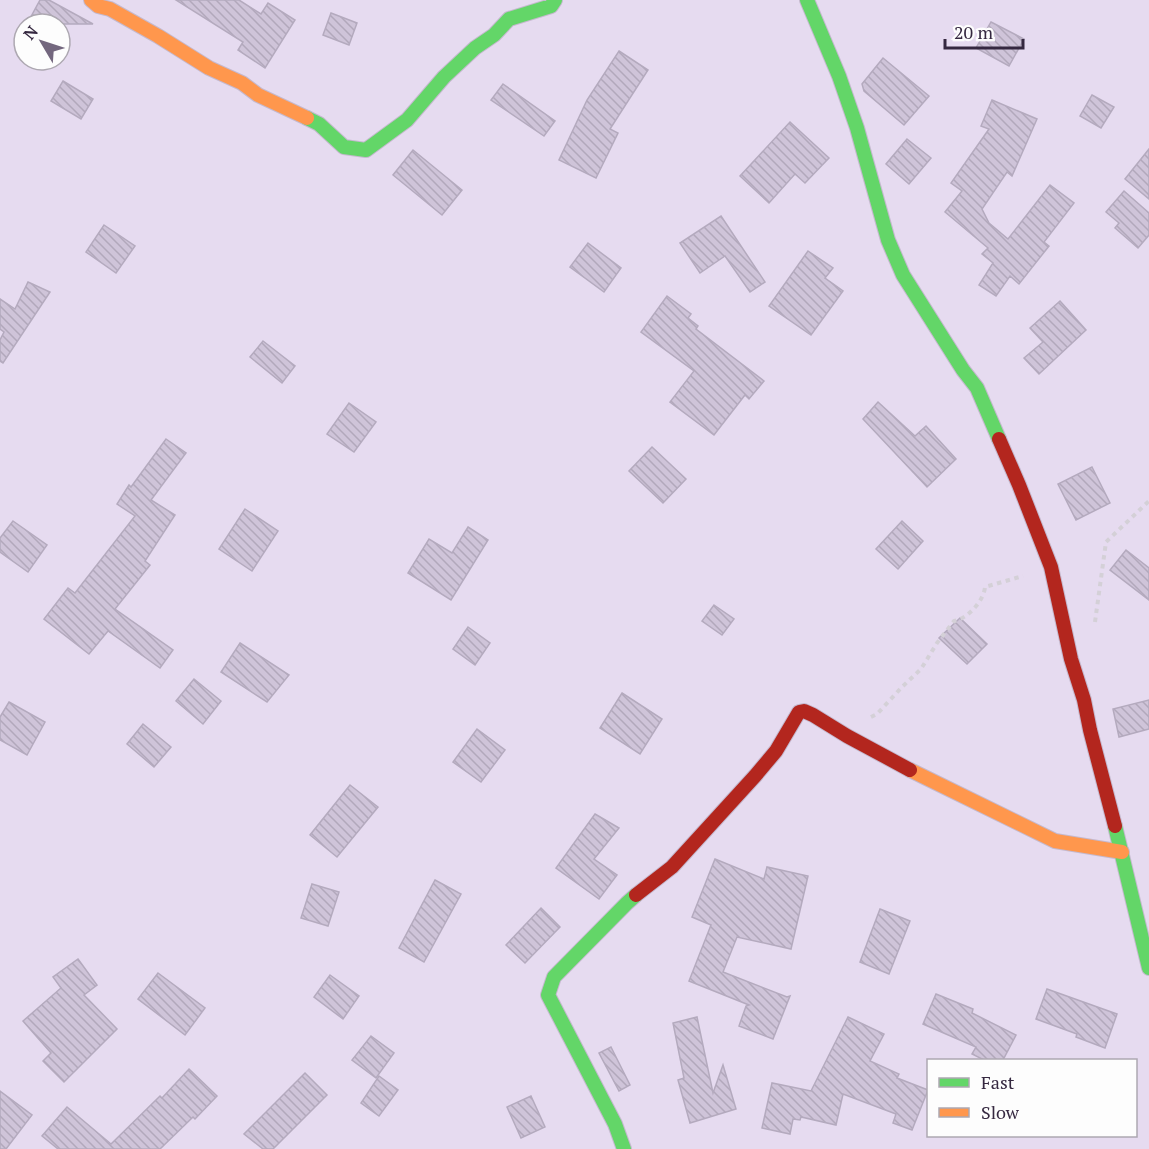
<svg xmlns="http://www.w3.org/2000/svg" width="1149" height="1149" viewBox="0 0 1149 1149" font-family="'PT Serif',serif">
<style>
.building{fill:url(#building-back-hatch);stroke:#b4aabe;stroke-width:1.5}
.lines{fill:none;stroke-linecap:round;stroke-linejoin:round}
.fast-casing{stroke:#c5b9ce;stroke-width:16}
.slow-casing{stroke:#c5b9ce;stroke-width:16}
.jam-casing{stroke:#c5b9ce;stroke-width:16}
.path{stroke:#d4d0d7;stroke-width:4;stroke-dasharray:4.5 4.5;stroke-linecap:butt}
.fast{stroke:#63d668;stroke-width:14}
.slow{stroke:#ff974d;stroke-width:14}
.jam{stroke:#b3261e;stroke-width:14}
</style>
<defs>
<pattern id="building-back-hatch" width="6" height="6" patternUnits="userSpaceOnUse" patternTransform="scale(1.5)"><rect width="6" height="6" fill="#cfc4d9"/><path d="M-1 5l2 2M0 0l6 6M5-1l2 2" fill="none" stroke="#b2a8bb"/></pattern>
</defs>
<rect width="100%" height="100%" fill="#e6dbf0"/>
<!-- building -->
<g class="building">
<polygon points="40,0 49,0 93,24 27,24"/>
<polygon points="176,0 239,0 261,14 268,3 295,20 265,68 238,50 243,42"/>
<polygon points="331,13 357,23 349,45 323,35"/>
<polygon points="991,22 1024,39 1009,66 976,48"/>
<polygon points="619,51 648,70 610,129 618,133 596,178 559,160 587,100"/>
<polygon points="883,58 929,96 904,125 864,91 862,84"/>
<polygon points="63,81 93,99 81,119 51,101"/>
<polygon points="503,84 555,121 544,136 491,100"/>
<polygon points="1092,95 1114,107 1101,128 1080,116"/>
<polygon points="992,100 1037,119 1012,176 1007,172 982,209 989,223 1008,239 1050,185 1074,203 1044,242 1049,246 1019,284 1010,276 996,296 979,285 993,263 982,254 988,248 945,212 962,191 951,183 989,129 981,126"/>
<polygon points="790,122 829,158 805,183 795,174 769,203 740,176"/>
<polygon points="907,139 931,158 909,184 886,164"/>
<polygon points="1149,149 1149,199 1125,179"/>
<polygon points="413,150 462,190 442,215 393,175"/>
<polygon points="1124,191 1149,213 1149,235 1138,248 1115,228 1119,223 1106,212"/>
<polygon points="721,216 765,282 750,292 725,256 700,273 680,243"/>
<polygon points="104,225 135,246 116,273 86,252"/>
<polygon points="588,243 621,268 604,292 570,267"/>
<polygon points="808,251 833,268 825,278 843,291 811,335 769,306"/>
<polygon points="28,282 50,292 3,363 0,361 0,340 4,332 0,329 0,299 15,309"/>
<polygon points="667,296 691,314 688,318 698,326 696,329 764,381 749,399 745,395 714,435 670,402 694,371 641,332"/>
<polygon points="1060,301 1086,330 1039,374 1024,358 1043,342 1030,328"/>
<polygon points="263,341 295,366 282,383 250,357"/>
<polygon points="878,402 915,436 926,426 956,459 927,487 863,419"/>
<polygon points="349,403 376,422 354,452 327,434"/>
<polygon points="166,439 186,453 151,500 175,515 145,561 150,565 115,609 173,650 160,668 108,631 89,654 44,619 68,588 75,593 135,516 117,504 129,485 131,487"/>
<polygon points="652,447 686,479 663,503 629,471"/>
<polygon points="1092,467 1110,503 1076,520 1058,484"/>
<polygon points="245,509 278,531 252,571 219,549"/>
<polygon points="13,521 47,545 28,572 0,552 0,538"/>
<polygon points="902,521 923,541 898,569 876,549"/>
<polygon points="468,527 488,540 451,600 408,573 429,539 452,553"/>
<polygon points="1126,550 1149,568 1149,600 1110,570"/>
<polygon points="714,605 734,619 722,635 702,621"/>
<polygon points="960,618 987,644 967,664 939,638"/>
<polygon points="468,627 490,643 475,665 453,649"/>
<polygon points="240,643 289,675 267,702 221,672"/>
<polygon points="194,679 221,701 203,724 176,701"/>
<polygon points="622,693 662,719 640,754 600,728"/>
<polygon points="1149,700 1149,729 1119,737 1113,709"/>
<polygon points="9,702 45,722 27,755 0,740 0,717"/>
<polygon points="143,724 171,747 154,767 127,744"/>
<polygon points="477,729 505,750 481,782 453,762"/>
<polygon points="350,785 378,807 337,857 310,835"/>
<polygon points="595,814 619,828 594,859 617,875 599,899 556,868"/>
<polygon points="715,859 764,879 767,867 808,876 791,949 737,937 723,972 787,997 790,996 773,1039 739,1026 746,1006 749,1005 689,981 711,925 692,917"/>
<polygon points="435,880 461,894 424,962 399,948"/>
<polygon points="312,884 339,892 328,926 301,918"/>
<polygon points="541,908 560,927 525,963 506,945"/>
<polygon points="880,909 910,921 889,974 860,962"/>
<polygon points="78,959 97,985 84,995 117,1029 64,1082 43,1061 51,1053 23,1021 61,988 53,977"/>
<polygon points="158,973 205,1008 185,1035 138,999"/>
<polygon points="330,975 359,996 343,1019 314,997"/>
<polygon points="1047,989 1117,1014 1105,1048 1076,1037 1077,1034 1036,1019"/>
<polygon points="936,994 973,1009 972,1013 1016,1035 1003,1060 984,1060 972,1054 976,1047 923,1024"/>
<polygon points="697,1017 713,1093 723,1065 736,1109 690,1123 678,1080 684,1078 673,1023"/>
<polygon points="848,1017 884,1034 870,1061 899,1074 897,1078 928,1090 912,1130 893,1123 896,1114 843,1094 836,1125 801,1117 800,1120 793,1119 790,1134 762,1128 772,1083 811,1091"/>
<polygon points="371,1036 394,1053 376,1078 352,1060"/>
<polygon points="611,1047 630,1085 619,1091 599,1053"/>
<polygon points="189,1069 217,1096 195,1119 193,1117 160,1149 58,1149 42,1136 67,1107 111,1144 160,1096 162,1098"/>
<polygon points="305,1073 327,1095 273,1149 263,1149 244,1134"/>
<polygon points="379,1076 398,1090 379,1116 361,1103"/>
<polygon points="0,1091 32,1115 6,1149 0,1149"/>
<polygon points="531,1096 545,1127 521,1138 507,1107"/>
</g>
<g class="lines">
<defs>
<g id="fast">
<polyline points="807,0 839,76 857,128 888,240 903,275 963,370 977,388 999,439"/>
<polyline points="307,118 319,124 344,147 366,150 407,120 444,77 475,48 494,35 509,19 551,6 555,0"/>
<polyline points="1115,826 1149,968"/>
<polyline points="624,1149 615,1124 548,995 554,977 627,903 636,895"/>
</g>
<g id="slow">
<polyline points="91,0 98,6 110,9 158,36 209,68 242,83 258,95 307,118"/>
<polyline points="910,770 1055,841 1122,852"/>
</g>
<g id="jam">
<polyline points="999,439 1019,485 1051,567 1071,659 1084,700 1090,730 1115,826"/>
<polyline points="636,895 672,867 755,776 776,751 799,712 804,711 813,715 847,736 910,770"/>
</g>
</defs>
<!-- fast casing -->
<use href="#fast" class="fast-casing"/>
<!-- slow casing -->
<use href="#slow" class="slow-casing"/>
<!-- jam casing -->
<use href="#jam" class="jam-casing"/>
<!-- path -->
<g class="path">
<polyline points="1095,622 1106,542 1149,501"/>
<path d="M871 717 877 714 902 687 921 669 937 643 954 621C968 619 984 600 985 587L1023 576"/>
</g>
<!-- fast -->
<use href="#fast" class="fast"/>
<!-- slow -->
<use href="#slow" class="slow"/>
<!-- jam -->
<use href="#jam" class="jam"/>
</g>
<!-- legend -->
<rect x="927" y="1059" width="210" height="78" fill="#fdfdfd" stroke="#ada8b1" stroke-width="1.5"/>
<rect x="939" y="1078" width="30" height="9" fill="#63d668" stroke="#ada8b1" stroke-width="1.5"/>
<text x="981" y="1089" font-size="18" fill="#352840">Fast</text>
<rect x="939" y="1108" width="30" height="9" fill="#ff974d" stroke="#ada8b1" stroke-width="1.5"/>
<text x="981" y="1119" font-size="18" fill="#352840">Slow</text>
<!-- north arrow -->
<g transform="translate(42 42) rotate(309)"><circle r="28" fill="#fdfdfd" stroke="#ada8b1" stroke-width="1.5"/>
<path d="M0-4.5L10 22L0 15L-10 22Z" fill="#73677e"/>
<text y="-9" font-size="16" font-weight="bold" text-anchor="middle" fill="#352840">N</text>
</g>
<!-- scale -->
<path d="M945 39v9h78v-9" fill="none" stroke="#352840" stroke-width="3"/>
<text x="954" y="39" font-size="18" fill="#352840" stroke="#fdfdfd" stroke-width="4.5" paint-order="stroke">20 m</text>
</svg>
